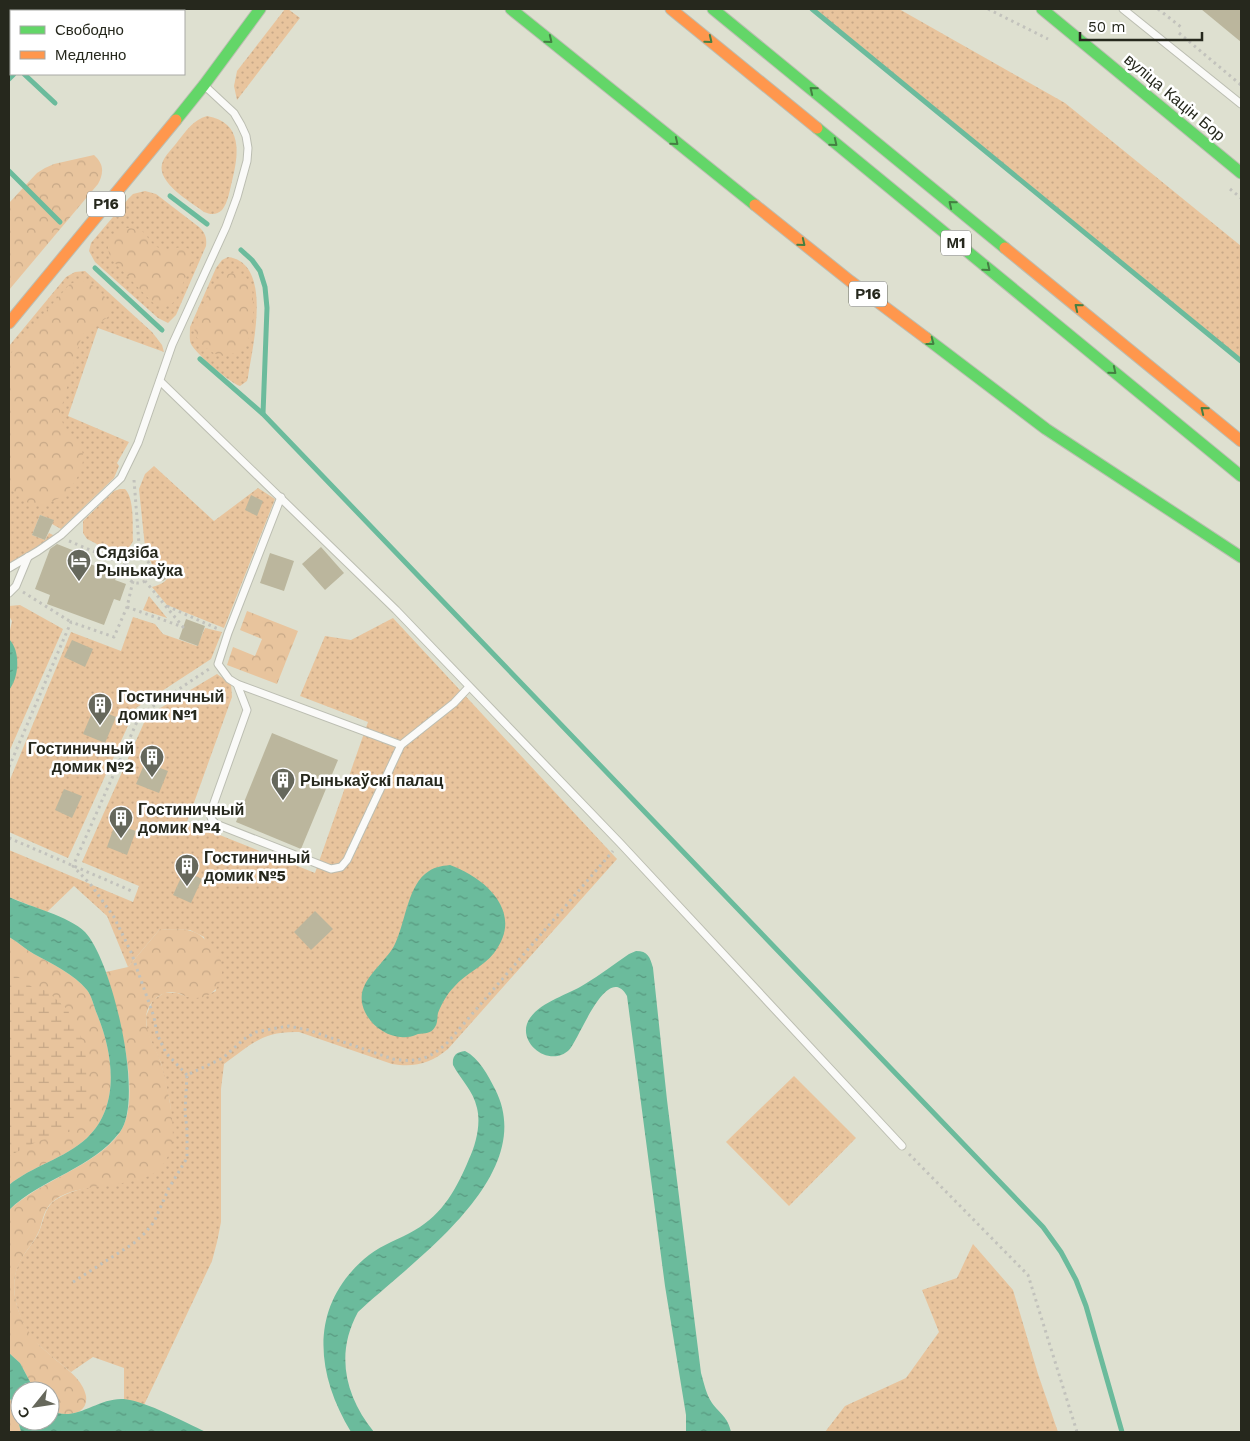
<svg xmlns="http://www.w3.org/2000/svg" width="1250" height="1441" viewBox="0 0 1250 1441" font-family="'Work Sans',sans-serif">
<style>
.grass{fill:url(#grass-dots)}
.forest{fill:url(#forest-crowns)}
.wetland{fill:url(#wetland-marsh)}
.water{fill:url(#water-ripples)}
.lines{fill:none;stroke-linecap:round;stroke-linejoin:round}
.stream{stroke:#6bbb9c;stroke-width:5}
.building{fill:#bbb69d}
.lane-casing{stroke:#bcbeb2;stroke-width:9}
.fast-casing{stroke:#bcbeb2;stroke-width:13}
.slow-casing{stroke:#bcbeb2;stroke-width:13}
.path{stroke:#c2c2bc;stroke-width:3;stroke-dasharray:2.5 4;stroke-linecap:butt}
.lane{stroke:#fafaf8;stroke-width:7}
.fast{stroke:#63d668;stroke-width:11}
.slow{stroke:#ff974d;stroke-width:11}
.oneway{stroke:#447f42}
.labels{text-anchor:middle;stroke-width:5;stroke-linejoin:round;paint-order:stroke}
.shield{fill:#fff;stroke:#676861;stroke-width:1}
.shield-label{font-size:15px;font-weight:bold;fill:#26281d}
.street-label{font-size:16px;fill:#26281d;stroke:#fff}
.poi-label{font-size:16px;font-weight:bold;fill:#26281d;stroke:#fff;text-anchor:start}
</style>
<defs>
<pattern id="grass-dots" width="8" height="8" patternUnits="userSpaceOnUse" patternTransform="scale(1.25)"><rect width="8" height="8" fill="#e8c49d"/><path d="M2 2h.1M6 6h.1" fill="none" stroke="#c7a887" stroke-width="1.8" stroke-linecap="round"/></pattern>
<pattern id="forest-crowns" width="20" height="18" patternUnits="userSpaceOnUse" patternTransform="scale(1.25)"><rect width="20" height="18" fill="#e8c49d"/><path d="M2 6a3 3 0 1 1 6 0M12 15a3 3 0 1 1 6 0" fill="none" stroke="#c7a887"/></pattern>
<pattern id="wetland-marsh" width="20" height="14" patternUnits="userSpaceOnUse" patternTransform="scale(1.25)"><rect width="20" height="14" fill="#e8c49d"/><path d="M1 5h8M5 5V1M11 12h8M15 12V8" fill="none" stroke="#c7a887"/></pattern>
<pattern id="water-ripples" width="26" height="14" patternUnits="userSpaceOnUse" patternTransform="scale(1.25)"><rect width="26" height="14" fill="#6bbb9c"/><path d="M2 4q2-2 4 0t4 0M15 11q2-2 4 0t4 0" fill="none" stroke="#58987f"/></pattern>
</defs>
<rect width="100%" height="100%" fill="#dee0d0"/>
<!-- grass -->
<g class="grass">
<polygon points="285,9 288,9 300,18 237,100 234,86 237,71"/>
<polygon points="810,9 899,9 1065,103 1241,246 1241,362"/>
<path d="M207 116C243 122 239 154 232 181 230 189 228 203 222 210 217 215 211 215 204 212 191 202 157 183 162 164 164 156 173 148 178 141 186 131 193 120 207 116Z"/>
<path d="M145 191 156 194 199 227C205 233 207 237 206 246L176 315 168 323 158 318 95 262 89 251 91 243 129 198 133 194Z"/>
<path d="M228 257C274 263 252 348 248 377L247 381 240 386C230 383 196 354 191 344 189 339 190 333 190 327L216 268 222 260Z"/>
<polygon points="85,271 152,332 162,345 164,352 98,328 68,416 129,442 117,463 119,466 114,478 61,529 52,524 53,520 40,515 32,535 45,540 49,533 55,536 9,565 9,346 66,277 75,272"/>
<path d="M154 466 214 521 258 488 275 499 224 628 167 605 152 587C162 584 168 582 170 571L161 563 153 567 145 547 139 489 145 474Z"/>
<path d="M120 489H125C135 499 132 527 133 541 123 562 102 546 87 539L83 533V521L114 491Z"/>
<polygon points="149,596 167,618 143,610"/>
<polygon points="20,605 63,629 9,752 9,635 12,621 9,616 9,606"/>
<polygon points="133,617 155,624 163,634 197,646 205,628 222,632 211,659 136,708 68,858 9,832 9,782 71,632 121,651"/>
<path d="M393 618 617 859 448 1049C431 1063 415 1068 392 1064L299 1032C262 1031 252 1044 224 1064L221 1089V1222L217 1242 212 1261 144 1405 124 1399V1368L93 1357 71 1372C59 1362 47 1353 36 1342 19 1323 7 1288 19 1263 24 1253 32 1245 38 1234 44 1222 44 1206 57 1199 81 1185 113 1183 139 1179L172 1131 170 1103 161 1063 147 1032 146 1016 153 1000 164 993H177L189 997H202L216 991 204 937 190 930 160 929 128 967 107 916 74 886 47 912 9 897V850L133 902 139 886 82 862 147 716 217 674 231 684 232 697 187 822 315 873 368 722 300 696 325 636 351 640Z"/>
<polygon points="794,1076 856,1138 789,1206 726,1142"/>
<polygon points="973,1244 1013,1290 1038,1374 1058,1432 825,1432 845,1406 906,1378 939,1332 922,1290 957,1278"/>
</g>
<!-- forest -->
<g class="forest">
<path d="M94 155C104 164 104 173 98 184L9 290V203L37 173 45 168 54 164Z"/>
<path d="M123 228C152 227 142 239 159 248 173 254 191 236 193 261L175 301C166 309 162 309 152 302L113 261C103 246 109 236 123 228Z"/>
<path d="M238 272C254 280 253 293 253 308 253 314 254 321 253 327 249 345 230 364 212 352 205 348 196 340 195 332 193 326 197 319 200 314 207 294 214 274 238 272Z"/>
<path d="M80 280C94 284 103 292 110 305L108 317 84 333 79 344 60 413C62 420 63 426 67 431 74 440 83 445 83 457 84 479 58 507 35 505 25 504 17 494 9 488V357L16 345 70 284Z"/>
<polygon points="247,611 298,631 277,684 227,665 233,647 255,656 262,639 240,630"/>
<path d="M160 929C187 930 196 926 213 949 217 954 221 958 222 965 224 986 210 1002 188 997 184 996 181 993 177 993 162 989 148 1001 146 1017 145 1034 156 1047 161 1063 167 1084 177 1128 171 1149 170 1154 165 1161 162 1166 142 1193 69 1177 48 1207 42 1215 42 1227 37 1235 32 1245 23 1254 19 1264 7 1288 19 1322 36 1341 41 1348 49 1353 55 1359 67 1369 83 1380 86 1396 89 1417 62 1417 50 1410V1391H35L20 1363 9 1353V1210C32 1189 60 1178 86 1162 99 1154 115 1142 122 1129 142 1092 117 1011 106 972L128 967Z"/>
<path d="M9 937C18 942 25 949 34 954 52 964 74 974 87 990 92 996 94 1007 97 1014 113 1053 121 1106 87 1138 64 1159 32 1166 9 1185Z"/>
<polygon points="9,1396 16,1413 21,1432 9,1432"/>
</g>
<!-- wetland -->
<polygon class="wetland" points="9,970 32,987 47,991 67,1009 85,1045 88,1096 87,1110 72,1131 38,1141 9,1156"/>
<!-- water -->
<g class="water">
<path d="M9 639C21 651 19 678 9 690Z"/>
<path d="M450 865C486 878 525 913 494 953 483 967 466 973 454 987 447 994 442 1003 438 1013 437 1017 438 1023 435 1027 431 1034 425 1033 418 1034 415 1035 411 1037 407 1037 390 1039 372 1027 365 1012 362 1006 361 1000 362 993 366 975 385 962 394 946 405 925 407 889 425 874 433 867 441 866 450 865Z"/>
<path d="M9 897C30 907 69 916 85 932 112 960 145 1099 120 1132 92 1169 42 1178 9 1210V1185C32 1166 64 1159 87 1138 121 1106 113 1053 97 1014 94 1007 92 996 87 990 74 974 52 964 34 954 25 949 18 942 9 937Z"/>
<path d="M636 951C648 951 650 957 653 968L667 1100 701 1373C704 1383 706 1394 712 1403 720 1414 728 1417 731 1432H686V1415L665 1286 627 996C607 961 579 1040 569 1050 549 1069 514 1041 530 1018 542 1001 568 995 585 984 600 975 614 964 629 954Z"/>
<path d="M465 1051C479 1058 488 1075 495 1089 540 1176 411 1262 358 1312 335 1354 345 1396 374 1432H351C314 1371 309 1303 369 1255 383 1244 400 1239 415 1230 443 1214 457 1188 469 1159 476 1144 481 1124 477 1108 473 1090 461 1080 453 1065 452 1056 456 1052 465 1051Z"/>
<path d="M9 1353 20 1363 35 1391H20V1421H50V1410C75 1424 97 1397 124 1399 148 1402 184 1422 206 1432H21L16 1413 9 1396Z"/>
</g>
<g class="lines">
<!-- stream -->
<g class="stream">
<polyline points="812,9 1241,361"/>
<polyline points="53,11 54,9"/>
<polyline points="24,74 55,103"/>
<polyline points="9,79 14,74"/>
<polyline points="9,171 60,222"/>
<polyline points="170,196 207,224"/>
<polyline points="241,250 252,260 260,271 265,287 267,308 263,414"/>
<polyline points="95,268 162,330"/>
<polyline points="200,359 263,414 1043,1227 1061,1252 1076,1280 1086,1306 1122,1432"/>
</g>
</g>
<!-- building -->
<g class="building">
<polygon points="1201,9 1241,9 1241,42"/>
<polygon points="251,495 263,501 257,516 245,510"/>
<polygon points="40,515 54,520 45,540 32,535"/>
<polygon points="57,544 85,555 82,561 117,574 115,580 126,584 120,601 114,599 104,625 47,604 50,595 35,589 50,549"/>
<polygon points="321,547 344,573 325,590 302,564"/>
<polygon points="270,553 294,561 284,591 260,583"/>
<circle cx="161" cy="574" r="7"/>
<polygon points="186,619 205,626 198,646 179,639"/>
<polygon points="72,640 93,649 85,667 64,657"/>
<polygon points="94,708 116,717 105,743 83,734"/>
<polygon points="272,733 338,760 301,849 236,822"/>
<polygon points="145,762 168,771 159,793 136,784"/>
<polygon points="64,789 82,796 72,818 55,810"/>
<polygon points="115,824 136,831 127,855 107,847"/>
<polygon points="184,871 202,879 191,903 173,895"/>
<polygon points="315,911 333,929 311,950 294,932"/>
</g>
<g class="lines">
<defs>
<g id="lane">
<polyline points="1123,9 1241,104"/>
<polyline points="160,381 396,610 620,843 902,1146"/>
<polyline points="281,497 228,633 218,664 229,679 237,684 247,710 210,814 212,820 216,824 331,869 341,867 347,860 401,745 454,703 469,687"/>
<polyline points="9,568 38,551 61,535 121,478 138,443 172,345 226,227 237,197 247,161 248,148 246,136 241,125 234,113 206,87"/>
<polyline points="9,593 16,586 28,557"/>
<polyline points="237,684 401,745"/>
</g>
<g id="fast">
<polyline points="511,9 755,205"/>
<polyline points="713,9 1005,248"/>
<polyline points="1042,9 1241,173"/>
<polyline points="176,120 204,85 260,9"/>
<polyline points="817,128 1241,476"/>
<polyline points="926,338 1046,429 1241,557"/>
</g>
<g id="slow">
<polyline points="671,9 817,128"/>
<polyline points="755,205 850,281 926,338"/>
<polyline points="1005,248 1241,441"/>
<polyline points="9,323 176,120"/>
</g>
</defs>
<!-- lane casing -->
<use href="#lane" class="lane-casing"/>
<!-- fast casing -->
<use href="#fast" class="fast-casing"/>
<!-- slow casing -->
<use href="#slow" class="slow-casing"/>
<!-- path -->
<g class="path">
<polyline points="988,9 1048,39"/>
<polyline points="1158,9 1181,27"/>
<polyline points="1179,33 1241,85"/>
<polyline points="1230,189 1241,198"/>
<polyline points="134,480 140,557"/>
<polyline points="69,541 126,565"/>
<circle cx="138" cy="570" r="13"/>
<polyline points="23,592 71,622"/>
<polyline points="167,606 218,629"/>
<polyline points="127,607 183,627 145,581"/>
<polyline points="9,767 71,622 114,637 127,607 133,581"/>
<polyline points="9,838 134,892"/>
<polyline points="187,1075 166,1053 157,1034 154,1017 131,952 114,917 91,885 73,866 140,715 209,669"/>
<polyline points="909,1154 1028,1275 1077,1432"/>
<path d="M73 1282 134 1243 145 1233 154 1222 169 1188 187 1158V1130L185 1112 187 1075 223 1058 244 1039 256 1032 288 1026 308 1030 393 1059C417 1063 430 1059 448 1042L613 851"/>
</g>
<!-- lane -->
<use href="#lane" class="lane"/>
<!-- fast -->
<use href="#fast" class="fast"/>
<!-- slow -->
<use href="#slow" class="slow"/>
</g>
<!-- one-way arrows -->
<defs><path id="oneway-chevron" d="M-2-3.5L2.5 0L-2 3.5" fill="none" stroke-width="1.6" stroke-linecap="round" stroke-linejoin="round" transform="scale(1.25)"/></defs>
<g class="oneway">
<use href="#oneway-chevron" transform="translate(549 40) rotate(39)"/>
<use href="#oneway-chevron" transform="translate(709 40) rotate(39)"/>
<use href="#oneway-chevron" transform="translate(813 90) rotate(-141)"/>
<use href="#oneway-chevron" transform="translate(675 142) rotate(39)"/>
<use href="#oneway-chevron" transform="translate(834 143) rotate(39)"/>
<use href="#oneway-chevron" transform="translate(952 204) rotate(-141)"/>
<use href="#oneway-chevron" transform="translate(802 243) rotate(39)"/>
<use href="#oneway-chevron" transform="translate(987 268) rotate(39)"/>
<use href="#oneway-chevron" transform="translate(1078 307) rotate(-141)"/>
<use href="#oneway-chevron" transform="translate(931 342) rotate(37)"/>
<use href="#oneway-chevron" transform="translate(1113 371) rotate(39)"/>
<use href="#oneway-chevron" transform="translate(1204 410) rotate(-141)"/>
</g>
<!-- icons -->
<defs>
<symbol id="hotel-pin" viewBox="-11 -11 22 30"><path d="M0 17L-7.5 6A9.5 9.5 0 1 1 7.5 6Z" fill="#66685c" stroke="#fff"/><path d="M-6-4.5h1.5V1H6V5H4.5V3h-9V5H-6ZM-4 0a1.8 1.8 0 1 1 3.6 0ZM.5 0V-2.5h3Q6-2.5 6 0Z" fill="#fff"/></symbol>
<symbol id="building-pin" viewBox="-11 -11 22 30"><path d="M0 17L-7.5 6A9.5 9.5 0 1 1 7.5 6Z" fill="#66685c" stroke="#fff"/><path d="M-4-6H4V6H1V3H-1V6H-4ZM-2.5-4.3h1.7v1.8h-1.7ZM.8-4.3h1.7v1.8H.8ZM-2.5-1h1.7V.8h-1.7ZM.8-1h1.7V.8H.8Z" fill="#fff"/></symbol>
</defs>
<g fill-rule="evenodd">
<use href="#hotel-pin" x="65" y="547" width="28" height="38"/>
<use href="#building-pin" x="86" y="691" width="28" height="38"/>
<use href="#building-pin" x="138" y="743" width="28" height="38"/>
<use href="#building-pin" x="269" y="766" width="28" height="38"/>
<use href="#building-pin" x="107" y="804" width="28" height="38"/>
<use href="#building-pin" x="173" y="852" width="28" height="38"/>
</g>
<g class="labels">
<!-- shield labels -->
<g class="shield">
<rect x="87" y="191.5" width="38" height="25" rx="4"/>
<rect x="941" y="230.5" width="30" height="25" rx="4"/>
<rect x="849" y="281.5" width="38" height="25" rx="4"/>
</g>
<g class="shield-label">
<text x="106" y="209">Р16</text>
<text x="956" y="248">М1</text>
<text x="868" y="299">Р16</text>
</g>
<!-- street labels -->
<g class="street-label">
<text transform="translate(1175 97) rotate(40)" y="6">вуліца Кацін Бор</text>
</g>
<!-- poi labels -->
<g class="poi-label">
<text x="96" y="558">Сядзіба<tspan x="96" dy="18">Рынькаўка</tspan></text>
<text x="118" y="702">Гостиничный<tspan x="118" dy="18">домик №1</tspan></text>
<text x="134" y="754" text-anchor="end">Гостиничный<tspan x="134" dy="18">домик №2</tspan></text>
<text x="300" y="786">Рынькаўскi палац</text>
<text x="138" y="815">Гостиничный<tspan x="138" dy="18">домик №4</tspan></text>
<text x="204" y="863">Гостиничный<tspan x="204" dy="18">домик №5</tspan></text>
</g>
</g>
<!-- border -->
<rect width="1250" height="1441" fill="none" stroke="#26281d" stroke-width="20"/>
<!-- legend -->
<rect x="10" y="10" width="175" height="65" fill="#ffffff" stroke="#a8a9a5"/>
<rect x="20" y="26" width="25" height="8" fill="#63d668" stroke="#a8a9a5"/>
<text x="55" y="35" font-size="15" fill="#26281d">Свободно</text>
<rect x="20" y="51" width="25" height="8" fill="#ff974d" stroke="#a8a9a5"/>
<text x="55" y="60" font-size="15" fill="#26281d">Медленно</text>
<!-- north arrow -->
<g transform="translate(35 1406) rotate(240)"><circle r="24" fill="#ffffff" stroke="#a8a9a5"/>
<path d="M0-4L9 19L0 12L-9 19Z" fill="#66685c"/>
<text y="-8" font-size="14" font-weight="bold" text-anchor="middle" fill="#26281d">С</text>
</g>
<!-- scale -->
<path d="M1080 32v8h122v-8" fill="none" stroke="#26281d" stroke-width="2.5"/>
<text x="1088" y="32" font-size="15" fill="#26281d" stroke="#ffffff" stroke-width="4" paint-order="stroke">50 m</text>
</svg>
